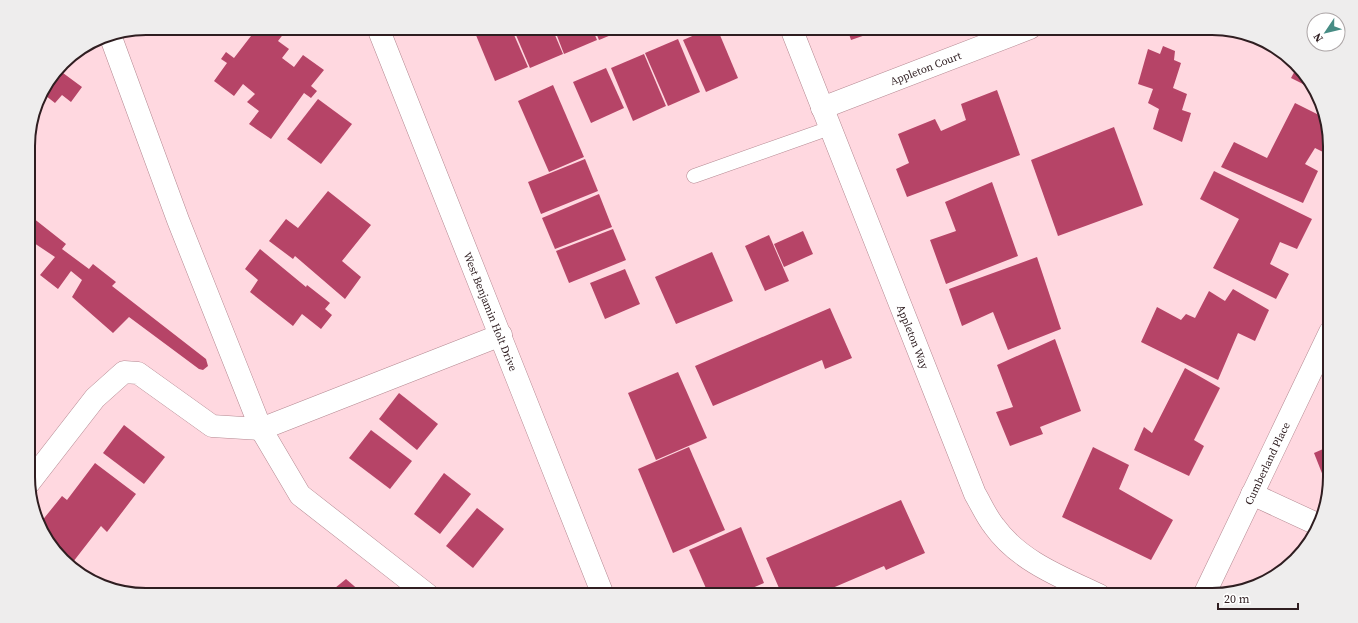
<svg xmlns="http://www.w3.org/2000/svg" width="1358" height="623" viewBox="0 0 1358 623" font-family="'Source Serif 4',serif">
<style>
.building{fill:#b64467}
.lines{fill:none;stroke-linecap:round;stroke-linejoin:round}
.service-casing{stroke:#b48891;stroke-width:15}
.minor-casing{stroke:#b48891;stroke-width:23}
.tertiary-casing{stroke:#b48891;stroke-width:23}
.secondary-casing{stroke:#b48891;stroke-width:23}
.service{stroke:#fff;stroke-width:14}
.minor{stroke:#fff;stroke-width:22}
.tertiary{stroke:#fff;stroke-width:22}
.secondary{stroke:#fff;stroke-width:22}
.labels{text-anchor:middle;stroke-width:3;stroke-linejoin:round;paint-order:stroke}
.street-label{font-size:11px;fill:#2f1e21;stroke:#fff}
.rim{fill:none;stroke:#2f1e21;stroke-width:2}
</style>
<rect width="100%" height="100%" fill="#ffd8e0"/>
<!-- building -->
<g class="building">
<polygon points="245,28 288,28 278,41 289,49 282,58 294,67 303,55 324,70 311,86 317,91 311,98 304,93 271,139 249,124 259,111 247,102 255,94 243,84 234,96 214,81 227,63 221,59 226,52 234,58 251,36 243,31"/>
<polygon points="473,28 511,28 528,67 495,81"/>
<polygon points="513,28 552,28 563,54 530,68"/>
<polygon points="554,28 592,28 597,40 564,54"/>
<polygon points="594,28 628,28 599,40"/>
<polygon points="711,28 717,28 738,78 706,92 683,40"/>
<polygon points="847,28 896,28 879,35 877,31 851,40"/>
<polygon points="678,39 700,92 668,106 645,53"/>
<polygon points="1163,46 1175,51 1174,60 1181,63 1173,88 1187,94 1182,110 1191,113 1182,142 1153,129 1159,109 1148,103 1153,89 1138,84 1148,49 1160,54"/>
<polygon points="76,52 78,54 63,73 82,87 71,102 62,95 55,103 41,92 68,57"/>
<polygon points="644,54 666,106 633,121 611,68"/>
<polygon points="1297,67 1306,74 1311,88 1291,78"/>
<polygon points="606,68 624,108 591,123 573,82"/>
<polygon points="553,85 584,157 549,172 518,101"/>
<polygon points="997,90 1020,155 907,197 896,169 909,163 898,134 935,119 941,131 966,120 961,104"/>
<polygon points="318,99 352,124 321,164 287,139"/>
<polygon points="1295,103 1323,117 1329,130 1329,155 1315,148 1305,164 1318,171 1303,203 1221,167 1234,142 1267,158"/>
<polygon points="1114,127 1143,205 1058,236 1031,160"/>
<polygon points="585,159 598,191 541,214 528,182"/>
<polygon points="1214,171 1312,219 1297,249 1280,242 1270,264 1289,274 1276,299 1213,268 1239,219 1200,199"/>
<polygon points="992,182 1018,256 946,284 930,240 956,231 945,202"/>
<polygon points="328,191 371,225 342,261 361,277 345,299 295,256 293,259 269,241 286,219 298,228"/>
<polygon points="599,194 612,227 555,249 542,218"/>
<polygon points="28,214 66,244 62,249 89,269 93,264 116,282 112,286 206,359 208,366 203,370 199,369 129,317 113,333 72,297 82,280 71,271 58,289 40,275 55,257 28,239"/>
<polygon points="613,229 626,260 569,283 556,251"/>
<polygon points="803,231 813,254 784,267 774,244"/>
<polygon points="769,235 789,281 765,291 745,246"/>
<polygon points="260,249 306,287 307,285 330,303 325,309 332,315 321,329 302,314 293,326 250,292 258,280 245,269"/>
<polygon points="712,252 733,301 676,324 655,277"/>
<polygon points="1037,257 1061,329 1008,350 993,312 962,326 949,289"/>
<polygon points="625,269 640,304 605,319 590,283"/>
<polygon points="1233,289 1269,310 1255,341 1238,333 1218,380 1141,342 1157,307 1181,320 1186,314 1195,318 1209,291 1225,301"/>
<polygon points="830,308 852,358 825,369 822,360 713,406 695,366"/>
<polygon points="1055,339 1081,411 1040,427 1043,434 1010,446 996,412 1013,407 997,365"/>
<polygon points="1185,368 1220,388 1194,440 1204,446 1189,476 1134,450 1144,427 1152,433"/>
<polygon points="678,372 707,438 656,460 628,393"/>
<polygon points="399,393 438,424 417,450 379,419"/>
<polygon points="124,425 165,457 144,484 103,453"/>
<polygon points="371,430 412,461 390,489 349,458"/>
<polygon points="1330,446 1330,478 1327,486 1314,453"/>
<polygon points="689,447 725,530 673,553 638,469"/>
<polygon points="1093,447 1129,465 1119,489 1173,520 1151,560 1062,517"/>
<polygon points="95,463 136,494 107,532 101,526 73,562 66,557 65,559 51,546 41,522 62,496 67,500"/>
<polygon points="444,473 471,494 440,534 414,514"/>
<polygon points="901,500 925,553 886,570 884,566 816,595 812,595 811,593 806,595 782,595 766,558"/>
<polygon points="477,508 504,529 473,568 446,546"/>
<polygon points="741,527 764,583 736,595 709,595 689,550"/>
<polygon points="346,579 361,592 363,595 344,595 335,588"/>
<polygon points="299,587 309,595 293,595"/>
</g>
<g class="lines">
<defs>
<polyline id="service" points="694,176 830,128"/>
<g id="minor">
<path id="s1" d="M791 28 975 494C981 504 986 516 994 526 1019 561 1061 577 1099 595"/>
<polyline points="110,35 178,220 261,429 300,495 428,595"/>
<path id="s2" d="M822 108 1030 28"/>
<polyline points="29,483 95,398 124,372 138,373 212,426 261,429 501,335"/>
<polyline points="1252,494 1319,525"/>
</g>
<g id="tertiary">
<path id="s3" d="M1204 595 1330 332"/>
</g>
<g id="secondary">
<path id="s4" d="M378 28 603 595"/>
</g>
</defs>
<!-- service casing -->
<use href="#service" class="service-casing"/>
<!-- minor casing -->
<use href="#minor" class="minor-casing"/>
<!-- tertiary casing -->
<use href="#tertiary" class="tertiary-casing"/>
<!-- secondary casing -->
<use href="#secondary" class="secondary-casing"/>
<!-- service -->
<use href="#service" class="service"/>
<!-- minor -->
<use href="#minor" class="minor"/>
<!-- tertiary -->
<use href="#tertiary" class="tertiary"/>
<!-- secondary -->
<use href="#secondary" class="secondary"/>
</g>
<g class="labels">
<!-- street labels -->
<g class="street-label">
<text dy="4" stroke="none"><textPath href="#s2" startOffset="111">Appleton Court</textPath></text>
<text dy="4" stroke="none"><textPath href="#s4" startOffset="305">West Benjamin Holt Drive</textPath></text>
<text dy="4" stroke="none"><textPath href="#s1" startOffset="332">Appleton Way</textPath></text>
<text dy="4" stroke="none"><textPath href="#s3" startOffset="146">Cumberland Place</textPath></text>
</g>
</g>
<!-- crop -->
<path d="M0 0H1358V623H0ZM146 35H1212A111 111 0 0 1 1323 146V477A111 111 0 0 1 1212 588H146A111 111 0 0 1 35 477V146A111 111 0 0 1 146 35Z" fill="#eeeded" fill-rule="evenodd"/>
<path class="rim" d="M146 35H1212A111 111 0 0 1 1323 146V477A111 111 0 0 1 1212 588H146A111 111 0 0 1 35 477V146A111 111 0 0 1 146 35Z"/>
<!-- north arrow -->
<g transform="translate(1326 32) rotate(235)"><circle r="19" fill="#ffffff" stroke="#aca5a6"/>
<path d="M0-3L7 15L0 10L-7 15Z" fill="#478c84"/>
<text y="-6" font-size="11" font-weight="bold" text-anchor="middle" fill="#2f1e21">N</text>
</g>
<!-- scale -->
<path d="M1218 603v6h80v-6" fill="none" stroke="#2f1e21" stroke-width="2"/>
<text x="1224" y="603" font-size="12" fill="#2f1e21" stroke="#ffffff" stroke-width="3" paint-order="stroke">20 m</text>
</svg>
